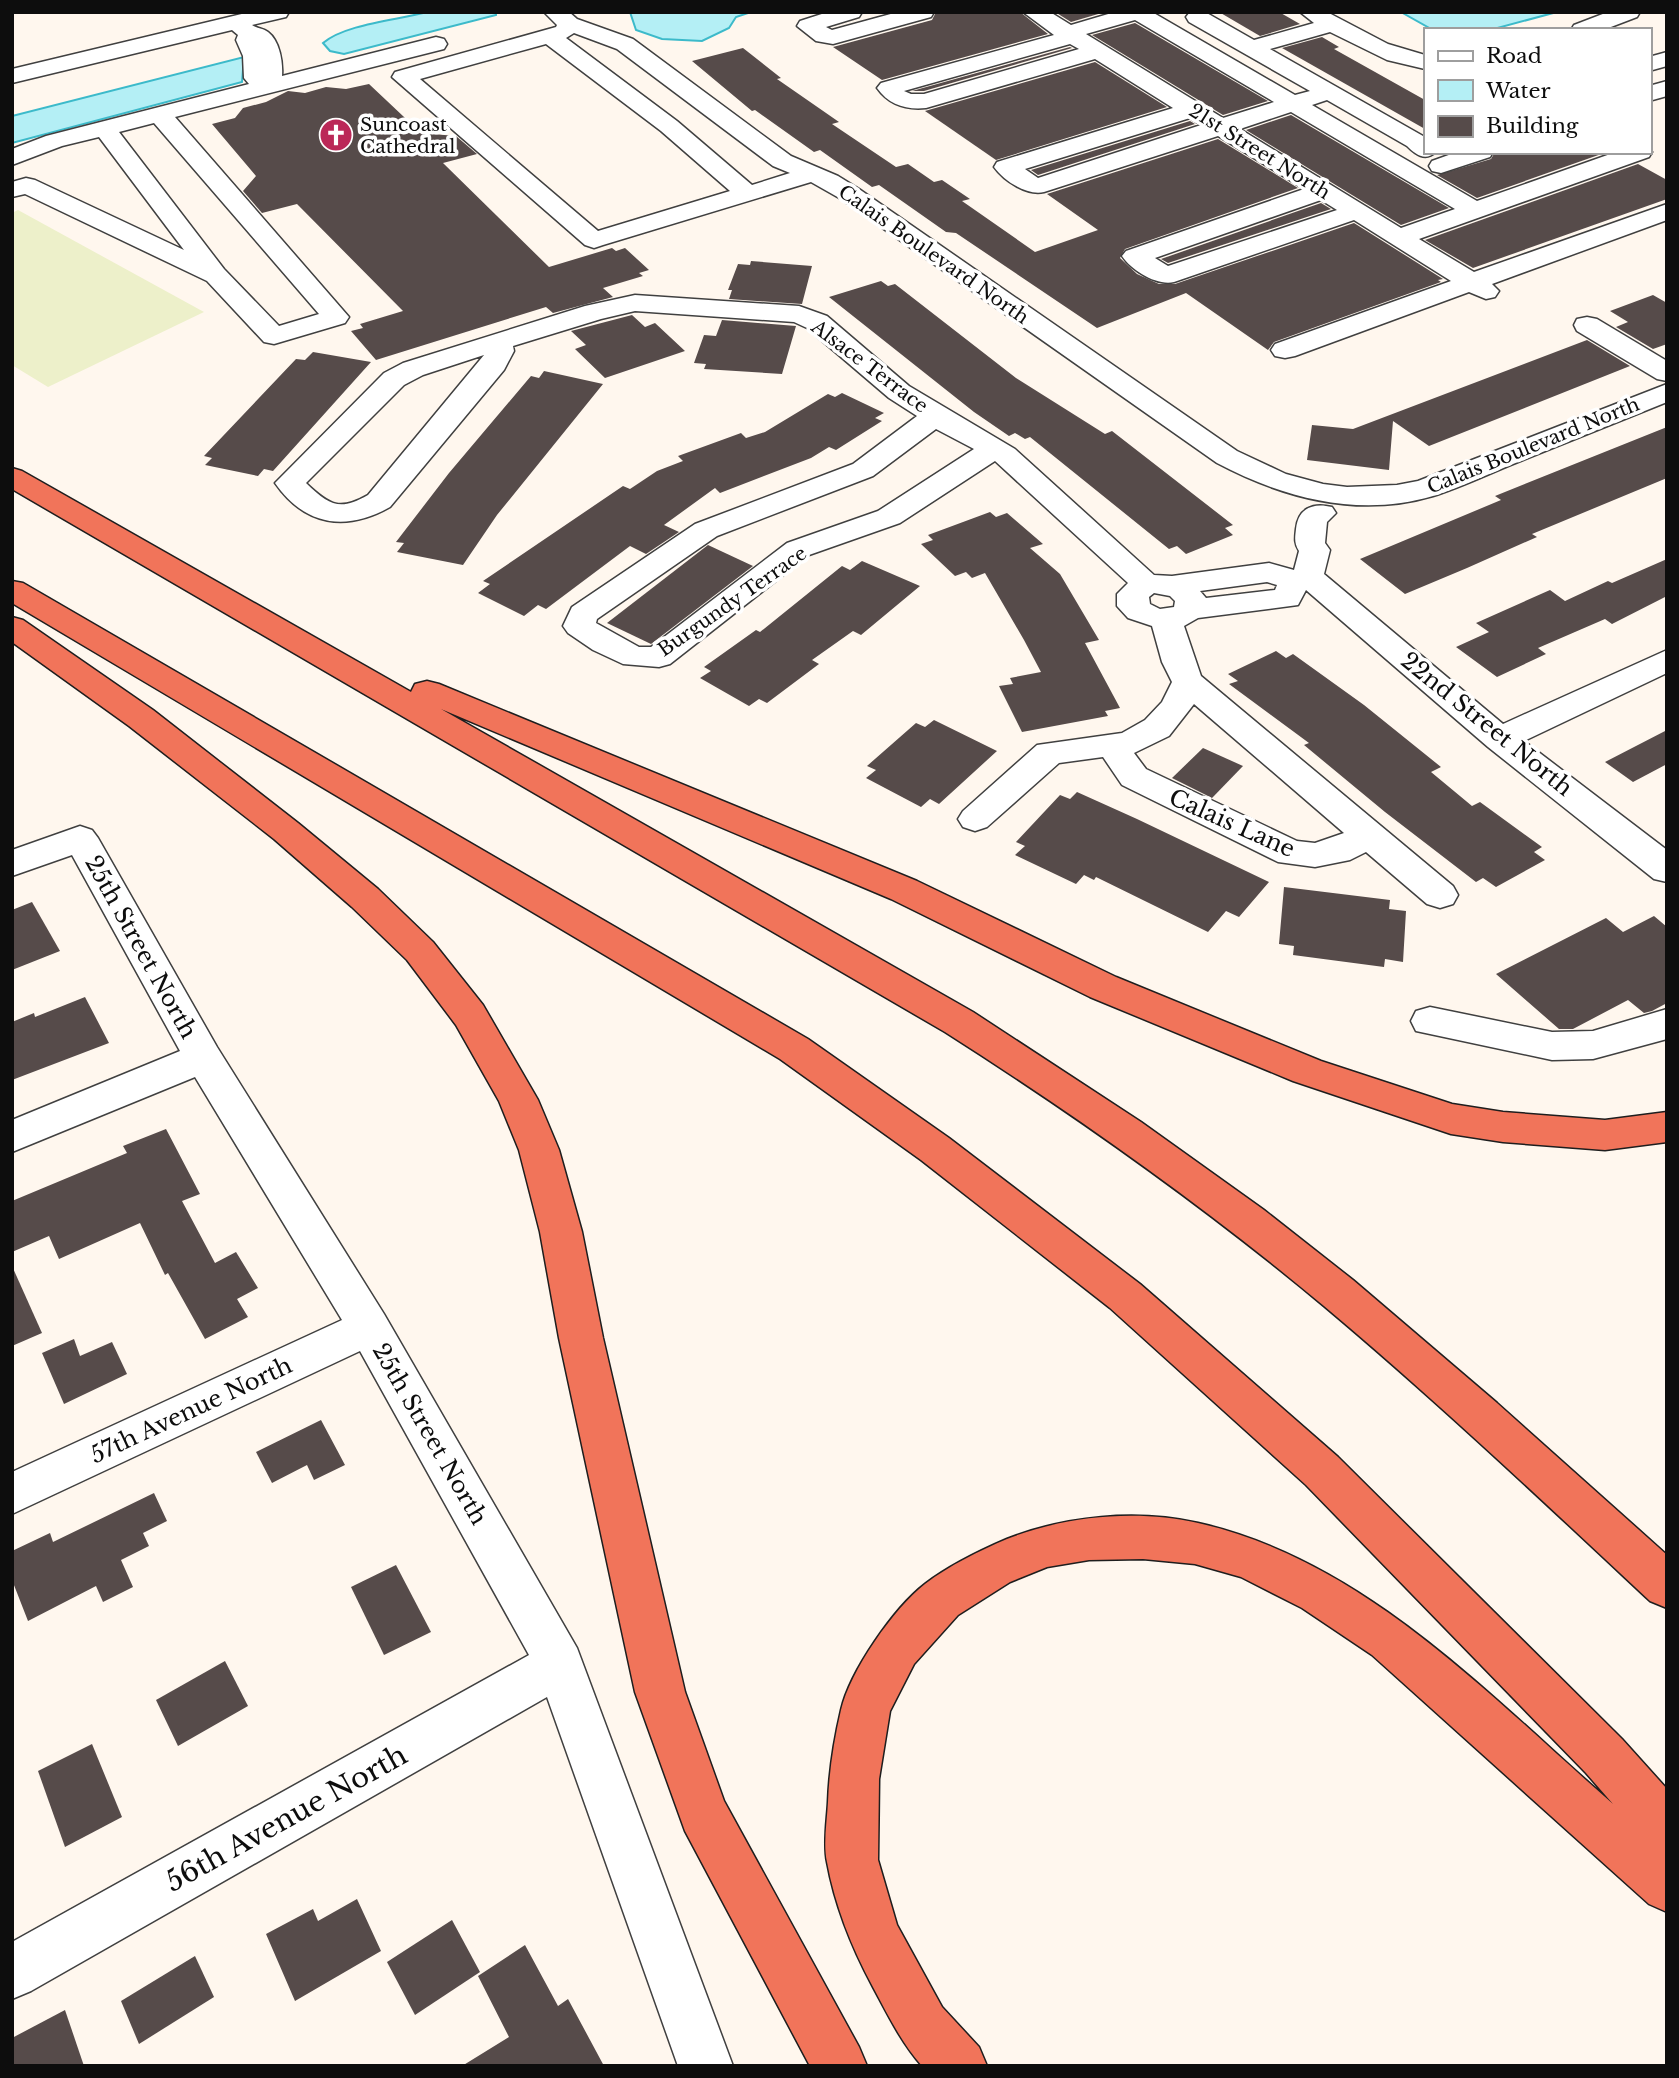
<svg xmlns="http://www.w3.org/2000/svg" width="1679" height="2078" viewBox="0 0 1679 2078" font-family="'Libre Baskerville',serif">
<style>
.pitch{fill:#edf0ca}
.water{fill:#b4eff5;stroke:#3cbaca;stroke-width:2}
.building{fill:#564b4a}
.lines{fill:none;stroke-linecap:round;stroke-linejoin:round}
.minor-casing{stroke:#404040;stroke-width:3}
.highway-casing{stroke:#1e1e1e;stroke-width:3}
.minor{fill:#fff;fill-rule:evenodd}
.highway{fill:#f1745a;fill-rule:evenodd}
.labels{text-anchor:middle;stroke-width:7;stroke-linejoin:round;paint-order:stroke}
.far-poi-label{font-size:19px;fill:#0d0d0d;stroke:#fff;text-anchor:start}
.far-street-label{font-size:19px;fill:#0d0d0d;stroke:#fff}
.street-label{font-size:23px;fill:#0d0d0d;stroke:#fff}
.near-street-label{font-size:28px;fill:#0d0d0d;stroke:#fff}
</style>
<rect width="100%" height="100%" fill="#fff7ee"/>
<!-- pitch -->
<polygon class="pitch" points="18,210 204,312 48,387 12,365 12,213"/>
<!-- water -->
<g class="water">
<path d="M427 12H496V15L344 54 330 51 323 43C345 24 398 20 427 12Z"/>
<polygon points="630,12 751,12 736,17 729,28 702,41 662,39 636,30"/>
<polygon points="1401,12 1557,12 1490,30 1433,30"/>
<polygon points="244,57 242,82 12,143 12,116"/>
</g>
<!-- building -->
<g class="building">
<polygon points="936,12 1020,12 1048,34 882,80 833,47 932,20"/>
<polygon points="1055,12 1105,12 1071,22"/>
<polygon points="1219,12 1279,12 1300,24 1260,36"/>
<polygon points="1135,23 1268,101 1223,115 1092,35"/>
<polygon points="1322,37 1339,47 1334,49 1425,100 1425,129 1282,48"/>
<polygon points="1070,47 1072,48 924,91 912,91"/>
<polygon points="743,48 781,78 777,79 839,122 832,124 896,167 908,164 934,182 942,180 970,199 962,201 1035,252 1098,230 1047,194 1218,139 1298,188 1125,249 1120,258 1137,274 1159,284 1175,284 1354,223 1443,279 1438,280 1441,282 1274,342 1268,350 1186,293 1097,328 956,233 946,232 879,185 872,187 820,150 814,152 755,110 752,111 692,61"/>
<polygon points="1095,62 1167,107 996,160 925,111"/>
<polygon points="369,84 421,133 456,136 477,154 443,163 549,267 612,248 616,251 625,248 649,270 639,273 643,276 603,288 613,297 553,313 546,307 376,360 351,331 363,328 360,324 403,311 297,204 262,213 243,191 256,176 212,124 235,118 243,108 266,102 288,91 305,93 326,87 346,89"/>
<polygon points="1291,115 1449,208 1401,225 1246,130"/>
<polygon points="1190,121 1195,124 1038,175 1031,170"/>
<polygon points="1495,152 1607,152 1477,198 1437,175 1491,159"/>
<polygon points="1638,164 1667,180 1667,199 1473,268 1425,240"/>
<polygon points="1321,203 1331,209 1168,263 1161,259"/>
<polygon points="751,261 812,266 802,304 729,299 732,290 728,290 738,264 750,265"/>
<polygon points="881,281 888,286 895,284 1016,378 1105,434 1112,431 1233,525 1225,528 1233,535 1186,554 1177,546 1169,549 1030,437 1025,439 1015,433 1009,436 974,412 829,297"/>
<polygon points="1653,295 1667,303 1667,344 1653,349 1616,327 1628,322 1610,311"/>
<polygon points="632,315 645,327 655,323 685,351 605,378 575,349 586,345 571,331"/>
<polygon points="722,320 796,326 782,374 704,369 706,364 694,363 704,335 716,336"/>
<polygon points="1587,340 1630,366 1429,446 1393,421 1389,470 1307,460 1312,425 1353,429"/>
<polygon points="313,352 371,362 273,471 264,469 258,476 205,465 212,458 204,456 296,359 305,360"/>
<polygon points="544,371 603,384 497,515 463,565 397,552 404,543 396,542 449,473 531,376 539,378"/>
<polygon points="842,393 884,413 875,418 882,421 836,450 829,447 811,458 720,493 715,488 664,525 679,532 646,554 630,546 546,609 538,605 524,616 478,593 490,584 483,581 623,486 630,489 657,471 683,461 678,456 741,433 746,438 765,432 828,394 835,397"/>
<polygon points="1667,427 1667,478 1532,534 1537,537 1467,568 1405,594 1360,559 1501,500 1495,496"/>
<polygon points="990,512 996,517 1007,513 1043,544 1030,548 1060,574 1099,640 1085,643 1120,708 1105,711 1108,716 1022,732 999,686 1013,684 1010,678 1041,672 1024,640 985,573 972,578 966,572 955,576 921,544 933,540 928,535"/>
<polygon points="708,545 753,566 651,644 607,623"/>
<polygon points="1667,559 1667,596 1612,624 1605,619 1538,648 1546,654 1497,677 1456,647 1489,632 1476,623 1550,590 1565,601 1608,581 1612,583"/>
<polygon points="862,561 920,586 861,635 853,631 812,660 819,664 767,703 759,699 749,706 700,678 711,671 704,667 756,630 760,632 842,566 850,570"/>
<polygon points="1276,651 1286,658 1293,654 1364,705 1441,767 1431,772 1472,806 1480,802 1542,847 1534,852 1545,860 1496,887 1483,878 1476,882 1385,812 1304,745 1309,743 1229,684 1238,681 1228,674"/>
<polygon points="934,720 997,751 939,804 930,799 921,807 866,778 876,770 867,766 916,723 925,727"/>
<polygon points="1667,730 1667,764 1633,782 1605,762"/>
<polygon points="1203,748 1243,766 1212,798 1172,778"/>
<polygon points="1077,792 1137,819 1269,882 1239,917 1226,911 1208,932 1096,877 1094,880 1084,875 1076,884 1015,855 1025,846 1016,842 1060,795 1070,799"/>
<polygon points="1284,887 1390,900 1389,909 1406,911 1403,962 1385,959 1384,967 1293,955 1294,946 1279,944"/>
<polygon points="32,902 60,951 12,970 12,910"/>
<polygon points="1654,916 1667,927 1667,1003 1652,1011 1644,1013 1628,1000 1573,1029 1559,1029 1496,974 1606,918 1623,932"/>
<polygon points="85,997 109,1043 12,1080 12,1022 34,1013 35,1017"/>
<polygon points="166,1129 200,1194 182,1201 215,1263 236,1252 258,1288 237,1299 248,1317 205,1339 168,1273 165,1275 140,1223 59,1259 49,1236 12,1252 12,1201 127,1153 123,1146"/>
<polygon points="12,1266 42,1333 12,1346"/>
<polygon points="74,1339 80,1356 112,1342 127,1374 64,1404 42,1353"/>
<polygon points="321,1420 345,1465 314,1480 307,1465 272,1483 256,1452"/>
<polygon points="154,1493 167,1521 143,1533 149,1546 121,1560 133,1587 103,1602 96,1586 28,1621 12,1580 12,1551 50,1533 53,1542"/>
<polygon points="396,1565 431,1632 384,1655 351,1587"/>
<polygon points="225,1661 248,1706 178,1746 156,1700"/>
<polygon points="92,1744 122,1817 65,1847 38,1771"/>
<polygon points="357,1899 381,1951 295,2001 266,1934 313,1909 318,1921"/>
<polygon points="452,1920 480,1972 415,2015 387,1962"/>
<polygon points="525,1945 558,2006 568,1999 604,2066 462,2066 509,2037 478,1976"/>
<polygon points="195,1956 214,1997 139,2044 121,2001"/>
<polygon points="65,2010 84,2066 12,2066 12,2038"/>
</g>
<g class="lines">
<defs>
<g id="minor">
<path d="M250 12H289L286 17 252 25C258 29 263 28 268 32 280 41 283 63 282 76L436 37 444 39 447 44 444 49 175 117 349 317 345 323 274 344 264 342 207 281 25 194 12 197V182L26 178 35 180 184 250 99 137 62 146 12 165V149L46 136 249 84 244 78 243 56 236 40 238 35 232 30 12 83V69ZM154 123 319 314 279 326 224 269 119 132Z"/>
<path d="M544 12H569L577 19 633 39 791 156 838 176 859 189 1237 451 1286 474 1323 484 1347 487 1397 485 1418 481 1667 384V402C1617 422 1567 442 1518 462 1490 473 1462 487 1433 496 1359 518 1283 498 1217 463L841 199 811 182 603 245 594 248 585 245 392 77 395 72 556 27 557 25ZM574 33 617 49 773 166 790 173 752 185 677 121 566 38ZM546 44 661 131 730 191 598 231 420 79Z"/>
<polygon points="828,12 862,12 859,17 826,27 832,30 898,12 934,12 931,17 833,44 816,41 797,26 800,21"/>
<path d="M1023 12H1050L1071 25 1115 12H1152L1295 95 1310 91 1189 22 1186 17 1190 12H1205L1254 40 1314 23 1300 12H1327L1388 44 1425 55V69L1387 60 1330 32 1270 49 1423 136 1425 152H1436C1425 162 1415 154 1407 146L1327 100 1312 105 1477 201 1616 152H1649V148L1652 152 1649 157 1419 239 1474 272 1667 204V220L1492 284 1499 291 1495 297 1486 299 1469 292 1295 356 1285 358 1275 356 1271 350 1275 344 1451 281 1354 220 1174 282C1157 286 1132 271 1122 256L1126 251 1304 189 1218 136 1044 192C1027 196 1004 181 994 167L997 162 1173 108 1095 59 926 108C906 110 889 105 877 88L881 83 1054 35ZM1135 20 1274 102 1223 118 1086 34ZM1070 44 1079 49 924 94H911L904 91ZM1291 112 1455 209 1401 228 1240 129ZM1190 118 1201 125 1038 178 1025 169ZM1321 200 1337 210 1168 266 1155 258Z"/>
<polygon points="1608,12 1640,12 1637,17 1603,30 1571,30 1574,25"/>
<polygon points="1667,52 1667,66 1649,71 1649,57"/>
<polygon points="1667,81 1667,96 1649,101 1649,86"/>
<polygon points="1457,152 1493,152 1490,157 1441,173 1432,171 1429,166 1432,161"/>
<path d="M635 295 799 306 827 316 909 386 1015 449 1154 575 1172 576 1269 563 1294 570 1299 551C1294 543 1295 538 1296 529 1298 509 1312 502 1332 507L1336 513 1327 522 1325 543 1330 550 1324 574 1503 724 1667 650V673L1524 741 1667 850V882L1654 879 1488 747 1306 590 1298 605 1198 618 1184 626 1201 676 1453 886 1458 895 1453 904 1440 908 1427 904 1366 852 1350 860 1315 867 1278 862 1122 785 1103 757 1059 763 987 827 975 831 963 827 958 819 963 811 1037 745 1122 733 1145 720 1162 702 1172 682 1162 662 1152 626 1128 618 1117 606V594L1128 583 995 461 900 523 809 555 670 664 659 667 623 664 593 650 568 633 563 626 572 607 695 524 853 464 917 416 889 398 807 328 794 322 635 311 601 319 513 346 514 351 504 370 390 507C346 532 305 526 275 483L384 373 403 363 585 306ZM484 355 368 495C340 511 330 506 306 483L404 385 423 375ZM936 429 974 449 878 511 787 543 651 647H639L596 623 597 619 717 536 873 476ZM1267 582 1277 585 1275 590 1206 598 1200 591ZM1154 593 1170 596 1175 601 1174 607 1160 609 1150 604 1149 597ZM1194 704 1344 833 1315 843 1297 841 1146 769 1134 753 1169 736Z"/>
<polygon points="1587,317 1597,319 1667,361 1667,381 1657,379 1577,331 1574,325 1577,319"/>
<polygon points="80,826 92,830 98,838 217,1047 384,1314 577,1648 733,2066 678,2066 547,1697 31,1991 12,1999 12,1942 529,1655 360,1351 12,1514 12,1472 342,1320 195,1077 12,1152 12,1120 180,1051 72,855 12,876 12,850"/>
<polygon points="1430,1007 1552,1032 1593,1031 1667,1009 1667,1039 1593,1059 1552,1060 1416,1031 1411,1021 1416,1011"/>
</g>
<g id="highway">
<path d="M12 468 22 471 411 692 415 684 427 681 439 684 917 881 1116 977 1321 1061 1452 1104 1503 1112 1605 1120 1667 1112V1142L1605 1150 1503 1142 1451 1134 1293 1081 1090 997 891 899 441 709 973 1012 1141 1122 1264 1210 1353 1280 1497 1403 1667 1555V1608L1650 1601C1543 1501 1436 1400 1324 1306 1204 1206 1077 1116 945 1032L12 489Z"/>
<path d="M12 581 23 583 808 1039 949 1138 1140 1284 1338 1457 1622 1739 1667 1789V1912L1649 1904 1372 1655 1302 1608 1241 1577 1195 1564 1143 1559 1089 1560 1047 1567 1010 1582 958 1615 914 1664 890 1711 879 1779 878 1860 897 1925 942 2007 979 2047 987 2066H922C901 2042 888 2015 873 1987 852 1948 835 1906 827 1862 823 1844 827 1821 828 1802 829 1772 834 1740 841 1710 850 1671 894 1608 925 1584 950 1565 979 1551 1007 1539 1065 1516 1136 1509 1198 1523 1364 1560 1489 1696 1613 1804L1586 1773 1306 1485 1110 1308 921 1160 780 1059 12 603Z"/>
<polygon points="12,617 23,620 153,710 298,823 378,889 433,942 483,1005 538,1100 559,1150 582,1232 603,1338 685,1692 724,1801 859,2047 867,2066 810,2066 685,1831 635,1692 559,1338 540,1232 519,1150 499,1101 456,1025 407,960 352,907 274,839 129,726 12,642"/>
</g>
</defs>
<!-- minor casing -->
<use href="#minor" class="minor-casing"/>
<!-- highway casing -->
<use href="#highway" class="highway-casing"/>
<!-- minor -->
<use href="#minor" class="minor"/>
<!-- highway -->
<use href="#highway" class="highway"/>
</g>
<!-- icons -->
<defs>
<symbol id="church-disc" viewBox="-11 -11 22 22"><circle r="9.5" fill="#bb2858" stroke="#fff"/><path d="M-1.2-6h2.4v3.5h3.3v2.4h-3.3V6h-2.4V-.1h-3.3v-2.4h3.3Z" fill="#fff"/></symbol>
</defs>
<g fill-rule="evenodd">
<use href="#church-disc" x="317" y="116" width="38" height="38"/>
</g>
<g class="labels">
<!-- far-poi labels -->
<g class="far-poi-label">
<text x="360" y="131">Suncoast<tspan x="360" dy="22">Cathedral</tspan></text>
</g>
<!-- far-street labels -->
<g class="far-street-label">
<text transform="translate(1260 151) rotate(32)" y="7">21st Street North</text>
<text transform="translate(934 254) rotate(35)" y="7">Calais Boulevard North</text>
<text transform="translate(870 366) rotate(37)" y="7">Alsace Terrace</text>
<text transform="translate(1533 445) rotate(-22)" y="7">Calais Boulevard North</text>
<text transform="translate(732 601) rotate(-35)" y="7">Burgundy Terrace</text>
</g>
<!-- street labels -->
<g class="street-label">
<text transform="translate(1487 724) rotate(39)" y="8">22nd Street North</text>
<text transform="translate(1232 823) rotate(24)" y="8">Calais Lane</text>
<text transform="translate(141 947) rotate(61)" y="8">25th Street North</text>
<text transform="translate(191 1410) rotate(-25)" y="8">57th Avenue North</text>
<text transform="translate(430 1434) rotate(60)" y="8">25th Street North</text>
</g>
<!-- near-street labels -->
<g class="near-street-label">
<text transform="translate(286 1818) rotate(-29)" y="10">56th Avenue North</text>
</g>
</g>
<!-- border -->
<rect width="1679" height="2078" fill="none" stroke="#0d0d0d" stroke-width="28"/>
<!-- legend -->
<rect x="1424" y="28" width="228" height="126" fill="#ffffff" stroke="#9e9e9e" stroke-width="2"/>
<rect x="1438" y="51" width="35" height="10" fill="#ffffff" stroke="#9e9e9e" stroke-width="2"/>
<text x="1486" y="63" font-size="21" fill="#0d0d0d">Road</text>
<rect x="1438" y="80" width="35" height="21" fill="#b4eff5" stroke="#9e9e9e" stroke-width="2"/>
<text x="1486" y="98" font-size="21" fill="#0d0d0d">Water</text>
<rect x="1438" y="116" width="35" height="21" fill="#564b4a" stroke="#9e9e9e" stroke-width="2"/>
<text x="1486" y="133" font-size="21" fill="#0d0d0d">Building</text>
</svg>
